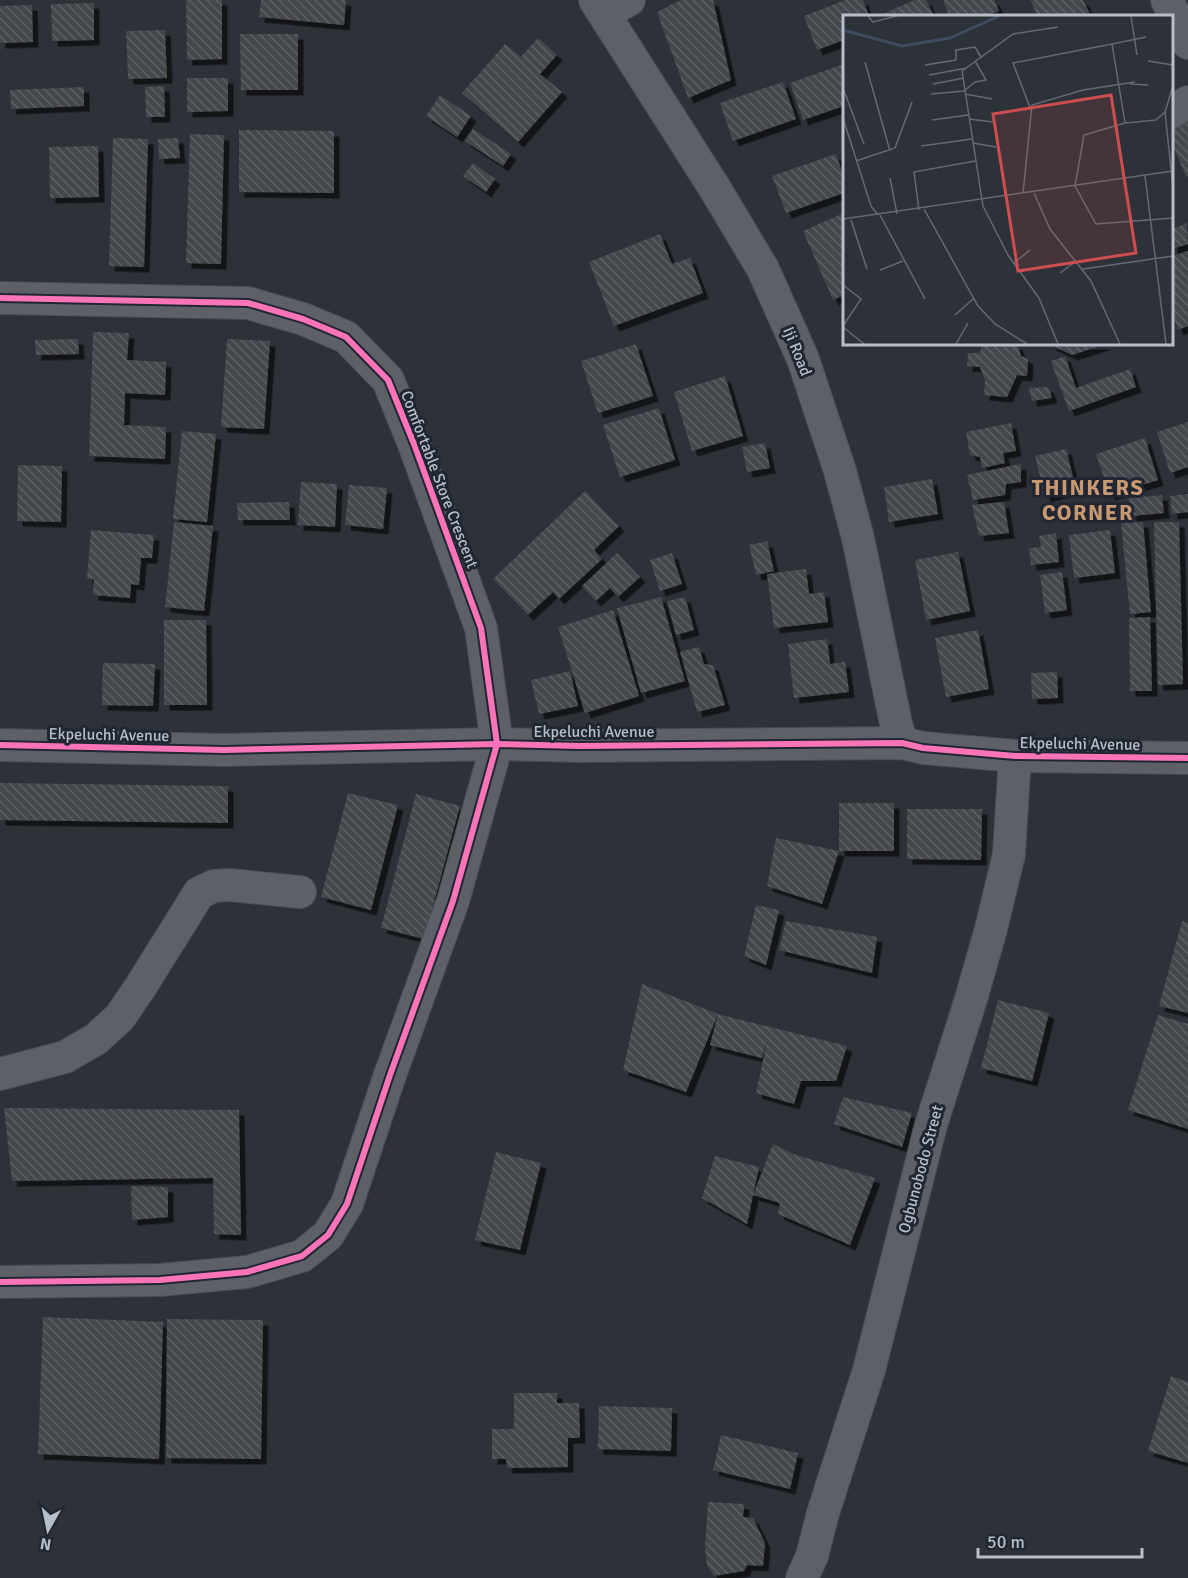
<svg xmlns="http://www.w3.org/2000/svg" width="1188" height="1578" viewBox="0 0 1188 1578" font-family="Signika,sans-serif">
<style>
.building{fill:url(#building-back-hatch);filter:url(#shadow)}
.lines{fill:none;stroke-linecap:round;stroke-linejoin:round}
.minor-casing{stroke:#494c51;stroke-width:34}
.minor{stroke:#5d6066;stroke-width:32}
.cycleway-casing{stroke:#212732;stroke-width:10}
.cycleway{stroke:#fb73b8;stroke-width:6}
.labels{text-anchor:middle;stroke-width:6;stroke-linejoin:round;paint-order:stroke}
.street-label{font-size:16px;fill:#b8bec8;stroke:#212732}
.district-label{font-size:22px;font-weight:bold;letter-spacing:1.5px;fill:#c99972;stroke:#212732}
.inset-river{fill:none;stroke:#3e4b60;stroke-width:3}
.inset-road{fill:none;stroke:#656972;stroke-width:1.5}
.view{fill:#ce4e50;fill-opacity:0.15;stroke:#ce4e50;stroke-width:3}
.inset-edge{fill:none;stroke:#b8bec8;stroke-width:3}
</style>
<defs>
<pattern id="building-back-hatch" width="6" height="6" patternUnits="userSpaceOnUse" patternTransform="scale(1.5)"><rect width="6" height="6" fill="#44474d"/><path d="M-1 5l2 2M0 0l6 6M5-1l2 2" fill="none" stroke="#5d6065"/></pattern>
<filter id="shadow"><feDropShadow dx="5.5" dy="5.5" stdDeviation="0" flood-color="#0009"/></filter>
</defs>
<rect width="100%" height="100%" fill="#2d3138"/>
<!-- building -->
<g class="building">
<polygon points="186,0 222,0 222,59 187,60"/>
<polygon points="261,0 346,0 344,25 259,17"/>
<polygon points="681,0 713,0 731,80 688,98 657,12"/>
<polygon points="845,0 863,0 869,16 844,16 844,40 817,50 804,16"/>
<polygon points="915,0 926,0 934,16 878,16"/>
<polygon points="943,0 994,0 999,11 984,16 949,16"/>
<polygon points="1030,0 1083,0 1091,16 1038,16"/>
<polygon points="94,3 94,40 52,41 51,4"/>
<polygon points="32,5 33,42 0,43 0,6"/>
<polygon points="165,30 167,78 128,79 126,31"/>
<polygon points="240,34 298,34 298,90 241,90"/>
<polygon points="538,38 557,55 540,74 562,92 518,142 462,93 505,44 521,57"/>
<polygon points="844,64 844,106 803,120 790,83"/>
<polygon points="187,78 228,78 228,111 187,112"/>
<polygon points="783,82 796,119 733,141 720,103"/>
<polygon points="164,86 165,117 146,117 145,87"/>
<polygon points="84,87 84,106 11,109 10,90"/>
<polygon points="440,95 471,116 457,137 426,116"/>
<polygon points="1186,116 1188,121 1188,176 1186,177 1172,143 1172,122"/>
<polygon points="473,129 511,154 503,166 465,141"/>
<polygon points="239,130 334,131 334,193 239,192"/>
<polygon points="190,134 224,135 221,264 186,263"/>
<polygon points="113,138 148,139 144,267 109,266"/>
<polygon points="178,138 180,158 159,159 158,139"/>
<polygon points="98,146 99,197 50,198 49,147"/>
<polygon points="836,154 844,178 844,193 786,213 772,176"/>
<polygon points="473,163 495,179 486,192 463,176"/>
<polygon points="844,213 844,295 833,300 803,231"/>
<polygon points="1187,223 1188,244 1172,249 1172,229"/>
<polygon points="660,234 672,264 690,258 703,293 614,326 589,262"/>
<polygon points="1188,251 1188,326 1178,330 1172,311 1172,256"/>
<polygon points="93,332 129,333 127,360 166,362 165,395 125,393 124,425 166,427 165,459 89,456"/>
<polygon points="78,339 79,354 36,355 35,340"/>
<polygon points="227,339 270,341 264,429 221,427"/>
<polygon points="636,344 653,396 598,413 581,361"/>
<polygon points="982,344 1017,344 1021,356 1028,359 1027,376 1017,375 1007,397 984,395 985,380 980,367 967,366 968,353 980,353"/>
<polygon points="1049,344 1106,344 1072,355"/>
<polygon points="1065,356 1076,388 1130,369 1136,387 1069,411 1051,361"/>
<polygon points="725,376 743,436 692,451 674,392"/>
<polygon points="1048,387 1052,398 1032,401 1029,388"/>
<polygon points="659,408 675,460 620,477 603,425"/>
<polygon points="1188,422 1188,467 1170,473 1157,432"/>
<polygon points="1011,423 1016,451 1003,453 1005,463 982,468 980,457 970,455 966,432"/>
<polygon points="182,431 216,434 207,522 173,519"/>
<polygon points="1145,438 1158,480 1110,495 1096,454"/>
<polygon points="765,443 770,468 747,472 742,447"/>
<polygon points="1066,449 1076,489 1045,497 1035,456"/>
<polygon points="1021,464 1021,482 1006,484 1005,495 973,500 967,475"/>
<polygon points="18,465 62,466 61,522 17,521"/>
<polygon points="932,479 938,514 889,522 884,487"/>
<polygon points="301,482 337,484 335,527 298,525"/>
<polygon points="349,485 387,488 383,529 345,525"/>
<polygon points="585,491 619,526 594,550 602,559 559,599 553,592 528,615 493,579"/>
<polygon points="1188,494 1188,512 1172,514 1170,496"/>
<polygon points="1162,495 1164,513 1131,516 1129,498"/>
<polygon points="289,502 290,520 238,520 237,503"/>
<polygon points="1004,502 1009,533 979,536 972,505"/>
<polygon points="174,522 213,526 204,611 165,607"/>
<polygon points="1143,522 1151,612 1130,614 1121,523"/>
<polygon points="1154,522 1179,522 1183,684 1158,685"/>
<polygon points="91,530 154,535 152,558 141,558 139,585 131,584 130,598 93,595 94,579 87,579"/>
<polygon points="1110,530 1115,573 1074,578 1069,535"/>
<polygon points="1056,533 1059,562 1031,565 1029,548 1041,547 1039,536"/>
<polygon points="767,541 774,571 756,575 749,545"/>
<polygon points="958,552 970,611 926,620 915,560"/>
<polygon points="617,553 640,577 618,597 610,588 596,601 582,586"/>
<polygon points="672,553 682,584 660,591 650,560"/>
<polygon points="806,569 809,594 824,592 828,622 774,628 767,574"/>
<polygon points="1062,572 1067,610 1045,613 1040,575"/>
<polygon points="661,597 685,681 641,693 617,608"/>
<polygon points="685,597 694,630 676,635 667,601"/>
<polygon points="613,610 639,696 585,713 558,627"/>
<polygon points="1150,617 1152,691 1130,691 1129,618"/>
<polygon points="164,620 206,620 207,705 164,705"/>
<polygon points="978,630 989,689 946,697 935,638"/>
<polygon points="827,639 830,664 845,662 849,692 794,698 788,644"/>
<polygon points="699,647 704,664 713,665 725,705 697,712 680,652"/>
<polygon points="103,663 155,664 153,706 102,705"/>
<polygon points="570,671 578,706 539,714 531,680"/>
<polygon points="1057,672 1058,698 1032,699 1031,673"/>
<polygon points="0,783 228,786 228,823 0,820"/>
<polygon points="348,793 398,805 371,910 321,897"/>
<polygon points="416,794 460,806 424,939 381,928"/>
<rect x="839" y="803" width="55" height="48"/>
<polygon points="907,809 982,809 981,860 907,859"/>
<polygon points="776,838 839,851 822,904 767,886"/>
<polygon points="756,905 779,910 766,965 744,956"/>
<polygon points="786,921 877,937 872,973 779,950"/>
<polygon points="1182,921 1188,923 1188,1013 1159,1006"/>
<polygon points="642,984 718,1014 847,1046 836,1081 801,1081 794,1104 756,1093 767,1041 762,1058 710,1045 718,1014 686,1092 623,1070"/>
<polygon points="998,1000 1049,1013 1032,1081 981,1068"/>
<polygon points="1158,1015 1188,1024 1188,1129 1128,1110"/>
<polygon points="843,1097 912,1113 902,1147 834,1124"/>
<polygon points="4,1108 239,1110 241,1235 214,1234 213,1178 12,1181"/>
<polygon points="773,1144 793,1154 875,1178 850,1245 778,1214 780,1203 753,1195 747,1224 702,1198 715,1156 759,1167 753,1195"/>
<polygon points="496,1152 541,1163 520,1250 475,1240"/>
<polygon points="131,1186 168,1187 168,1217 132,1220"/>
<polygon points="43,1317 163,1322 159,1459 38,1454"/>
<polygon points="167,1319 263,1320 261,1459 166,1458"/>
<polygon points="1171,1376 1188,1382 1188,1463 1148,1451"/>
<polygon points="514,1393 557,1393 557,1403 579,1403 580,1438 568,1438 568,1467 507,1468 506,1459 492,1459 492,1429 514,1429"/>
<polygon points="599,1406 672,1408 671,1451 598,1449"/>
<polygon points="721,1435 798,1453 790,1489 713,1470"/>
<polygon points="708,1502 744,1504 743,1517 753,1518 765,1543 763,1566 747,1565 744,1571 714,1576 707,1565 705,1548"/>
</g>
<g class="lines">
<defs>
<g id="minor">
<polyline points="595,0 714,187 763,269 803,359 840,471 858,538 896,724 902,743"/>
<polyline points="1167,0 1188,43"/>
<polyline points="604,13 629,0"/>
<polyline points="1172,112 1188,102"/>
<polyline points="0,298 248,303 303,319 346,337 388,380 414,444 481,628 497,744 453,901 390,1075 347,1204 328,1235 302,1256 247,1272 160,1280 0,1282"/>
<polyline points="0,745 224,750 497,744 580,746 902,743 923,748 1015,756 1188,758"/>
<polyline points="0,1074 65,1057 96,1039 120,1017 141,986 199,893 214,886 229,885 300,892"/>
<polyline points="802,1578 812,1556 823,1513 869,1370 931,1125 971,999 991,929 1009,854 1015,756"/>
</g>
</defs>
<!-- minor casing -->
<use href="#minor" class="minor-casing"/>
<!-- minor -->
<use href="#minor" class="minor"/>
<defs>
<g id="cycleway">
<polyline points="0,298 248,303 303,319 346,337 388,380 414,444 481,628 497,744 453,901 390,1075 347,1204 328,1235 302,1256 247,1272 160,1280 0,1282"/>
<polyline points="0,745 224,750 497,744 580,746 902,743 923,748 1015,756 1188,758"/>
</g>
</defs>
<!-- cycleway casing -->
<use href="#cycleway" class="cycleway-casing"/>
<!-- cycleway -->
<use href="#cycleway" class="cycleway"/>
</g>
<g class="labels">
<!-- street labels -->
<g class="street-label">
<text transform="translate(798 351) rotate(68)" y="6">Iji Road</text>
<text transform="translate(440 479) rotate(69)" y="6">Comfortable Store Crescent</text>
<text x="594" y="737">Ekpeluchi Avenue</text>
<text transform="translate(109 734) rotate(1)" y="6">Ekpeluchi Avenue</text>
<text transform="translate(1080 743) rotate(1)" y="6">Ekpeluchi Avenue</text>
<text transform="translate(920 1169) rotate(-75)" y="6">Ogbunobodo Street</text>
</g>
<!-- district labels -->
<g class="district-label">
<text x="1088" y="495">THINKERS<tspan x="1088" dy="25">CORNER</tspan></text>
</g>
</g>
<!-- overview -->
<g transform="translate(843 15)">
<rect width="330" height="330" fill="#2d3138"/>
<path class="inset-river" d="M0 15 59 31 107 23 156 1"/>
<path class="inset-road" d="M25 1 30 7 54 1M288 1 294 40M215 12 170 19 119 56 140 191 165 240 196 283 215 329M303 22 269 29 282 108 241 120 232 171 253 209 330 203M113 45V35L132 32 138 42M305 46 330 50M22 47 47 136M82 50 113 45M86 60 124 53M90 69 121 63M287 69 305 70M330 71 322 97 330 173M0 73 21 129M88 79 121 76 132 67 143 65 132 46M122 79 149 84M188 95 170 48 269 29M0 103 28 191 35 200M126 104 150 107M89 105 125 100M282 108 313 105 322 97M130 128 153 132M78 131 129 124M13 146 52 133 69 87M302 161 323 329M47 163 54 199M180 178 189 90 240 75 292 67M191 178 207 214 248 266 277 329M81 194 135 291 152 309 184 329M76 195 71 157 132 146M37 200 82 284M0 204 330 156M8 205 24 254M171 248 187 235M240 254 330 241M37 255 60 246M217 258 233 246M0 270 18 284 0 311M112 300 130 284M0 312 21 329M113 329 125 308"/>
<path class="view" d="M268 80 293 238 175 256 150 99Z"/>
<rect width="330" height="330" class="inset-edge"/>
</g>
<!-- north arrow -->
<g transform="translate(48 1530) rotate(189)" stroke="#212732" stroke-width="4.5" paint-order="stroke">
<path d="M0-4.5L10 22L0 15L-10 22Z" fill="#b8bec8"/>
<text y="-9" font-size="16" font-weight="bold" text-anchor="middle" fill="#b8bec8">N</text>
</g>
<!-- scale -->
<path d="M978 1548v9h164v-9" fill="none" stroke="#b8bec8" stroke-width="3"/>
<text x="987" y="1548" font-size="18" fill="#b8bec8" stroke="#212732" stroke-width="4.5" paint-order="stroke">50 m</text>
</svg>
